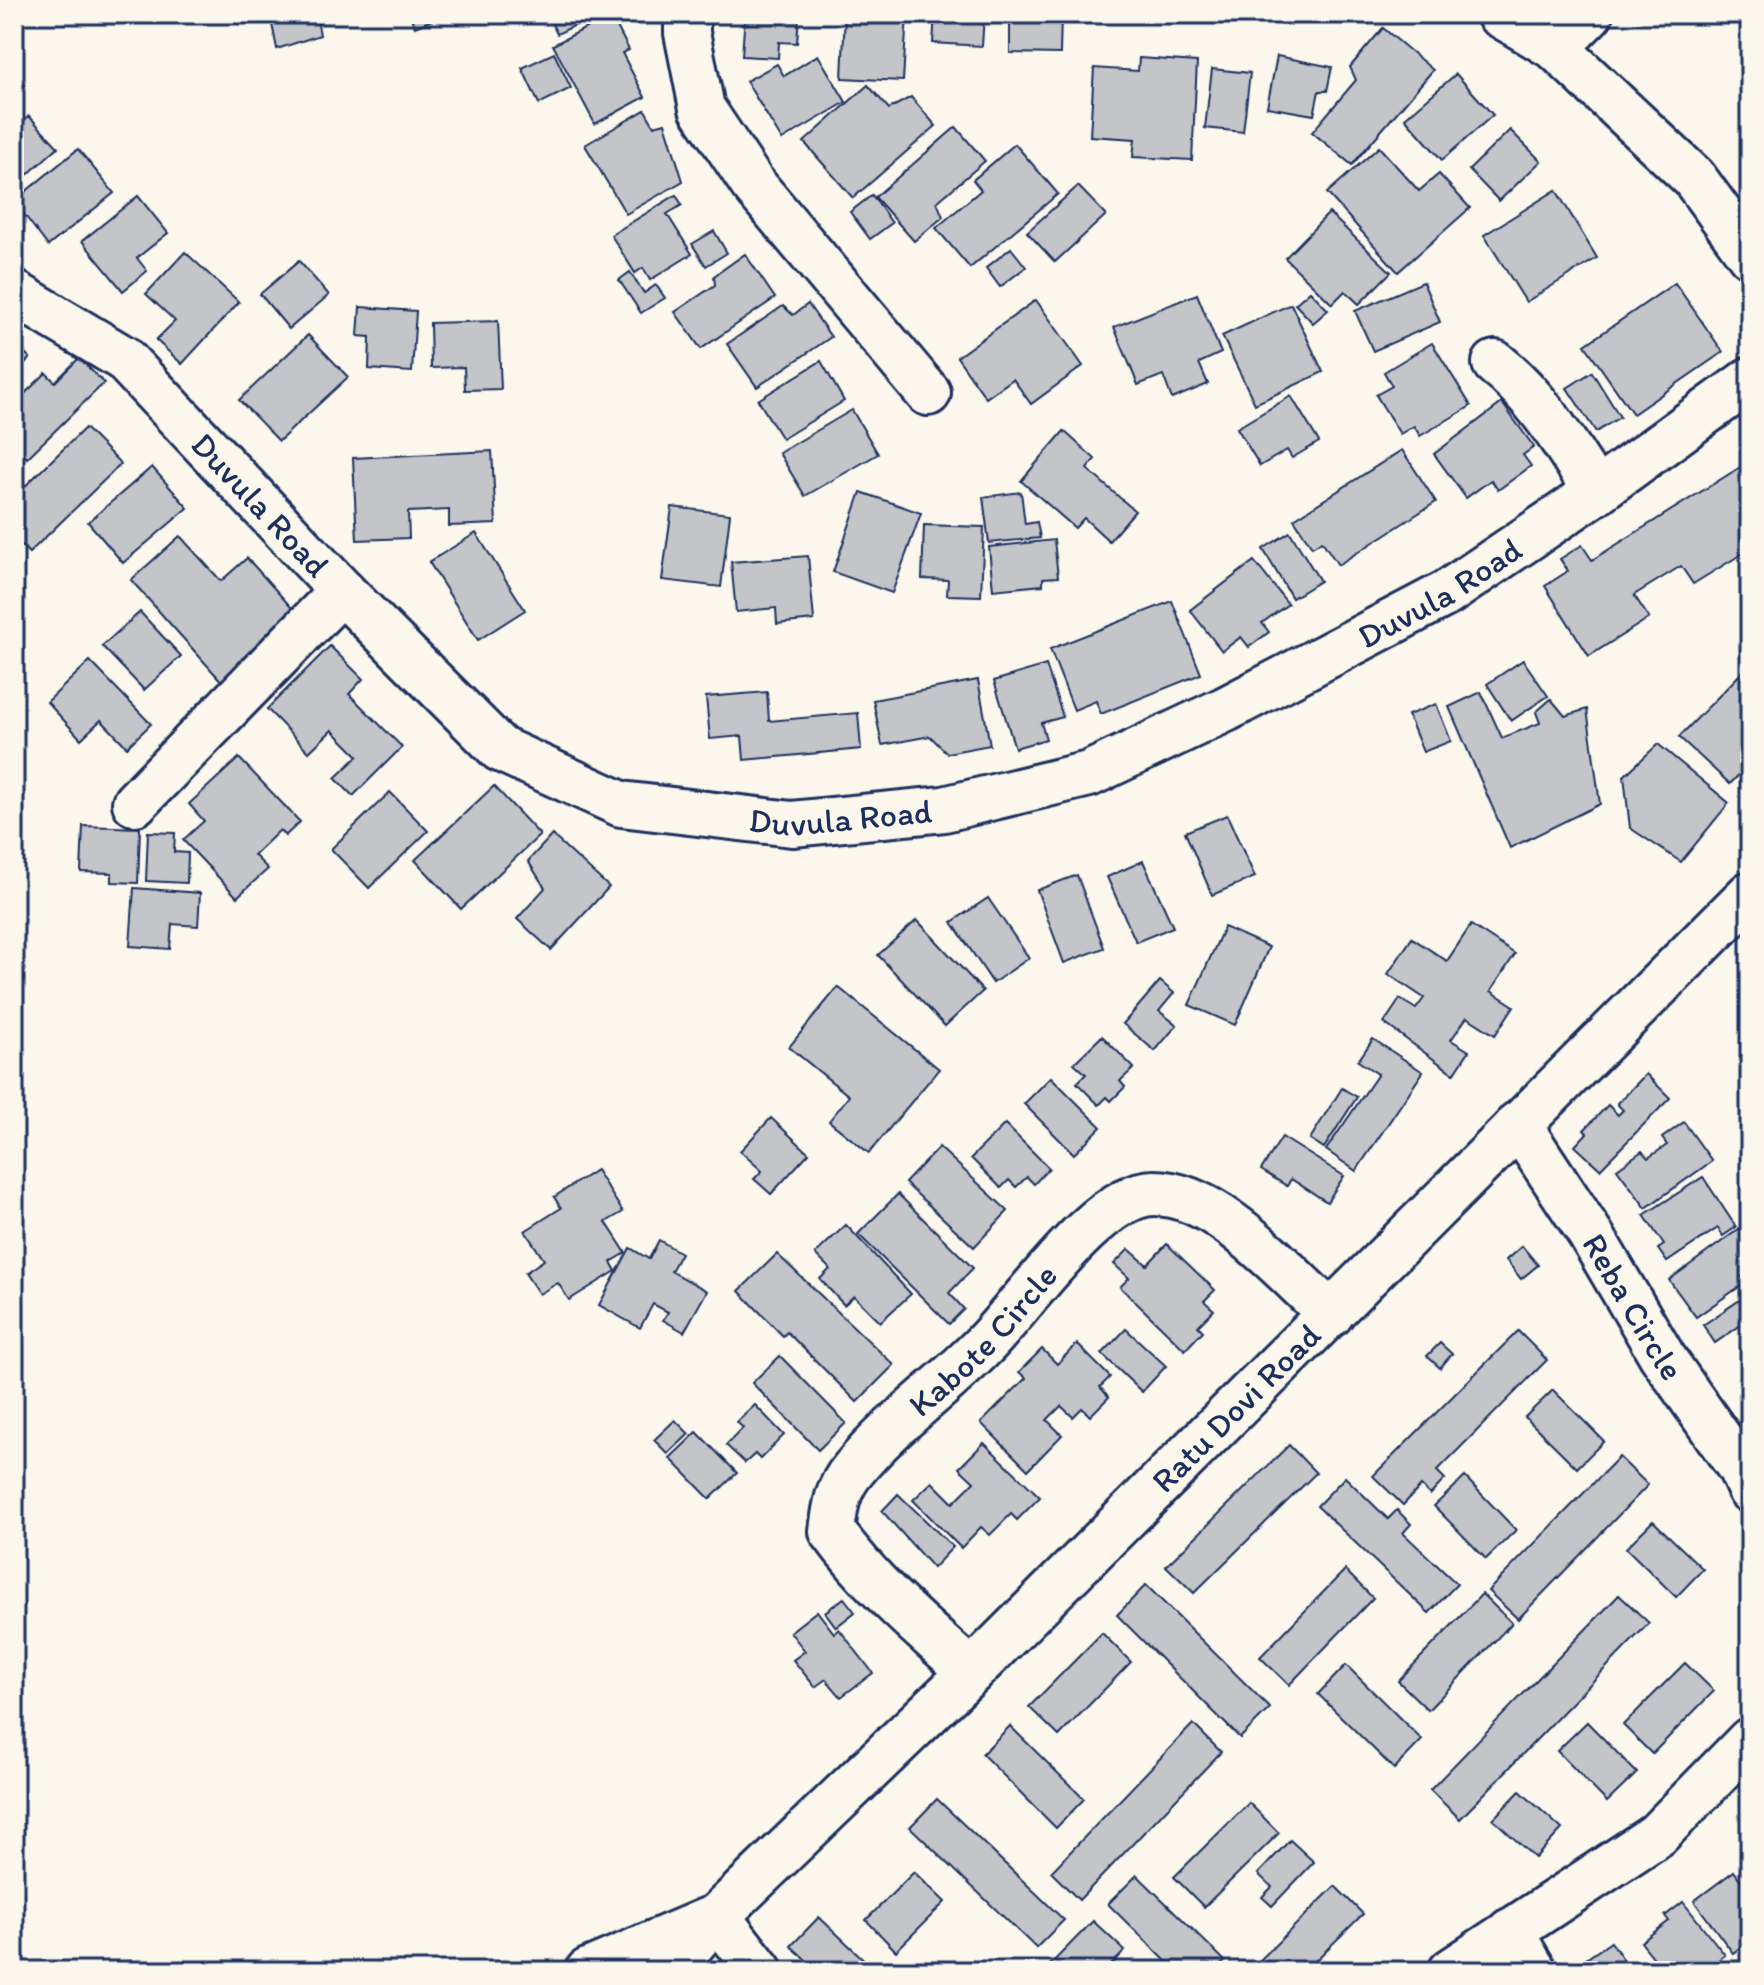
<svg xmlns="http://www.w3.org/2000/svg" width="1764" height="1985" viewBox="0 0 1764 1985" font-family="Itim,sans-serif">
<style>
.building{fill:#c3c5c9;stroke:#1b2f5e;stroke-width:2}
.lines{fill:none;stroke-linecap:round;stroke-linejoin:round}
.minor-casing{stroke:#1b2f5e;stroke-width:50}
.major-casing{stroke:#1b2f5e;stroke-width:50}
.minor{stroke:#fbf7ec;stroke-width:44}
.major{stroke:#fbf7ec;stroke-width:44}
.labels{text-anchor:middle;stroke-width:8;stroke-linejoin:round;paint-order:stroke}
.street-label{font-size:34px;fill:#1b2f5e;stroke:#fbf7ec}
</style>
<rect width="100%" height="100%" fill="#fbf7ec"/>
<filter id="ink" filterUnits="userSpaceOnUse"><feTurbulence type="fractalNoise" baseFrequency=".0125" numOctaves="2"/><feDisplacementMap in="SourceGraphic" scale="16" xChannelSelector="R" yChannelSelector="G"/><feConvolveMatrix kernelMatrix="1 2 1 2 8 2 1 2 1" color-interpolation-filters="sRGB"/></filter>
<g filter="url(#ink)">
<!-- building -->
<g class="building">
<polygon points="270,14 316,14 320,35 277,49"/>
<polygon points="409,14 447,14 415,27"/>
<polygon points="547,14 599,14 557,34"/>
<polygon points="745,14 799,14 797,43 779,42 778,58 742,56"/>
<polygon points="845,14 907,14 903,81 842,78"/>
<polygon points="935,14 984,15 982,46 933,43"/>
<polygon points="1010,14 1061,14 1060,54 1010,53"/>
<polygon points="611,15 629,50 622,53 645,97 595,124 553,45"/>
<polygon points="1383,28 1433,70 1352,165 1312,132 1356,80 1350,67"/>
<polygon points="554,53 571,88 539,104 522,68"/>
<polygon points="818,55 846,102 782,140 746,81 777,64 784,76"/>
<polygon points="1277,56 1332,67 1327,91 1319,91 1314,115 1267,107"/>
<polygon points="1139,58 1197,62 1192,160 1133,157 1135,139 1090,136 1094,68 1138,71"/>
<polygon points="1212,69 1250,73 1243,132 1205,128"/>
<polygon points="1456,74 1493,115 1442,160 1405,118"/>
<polygon points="868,85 889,109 911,97 936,126 853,198 804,142"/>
<polygon points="645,110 654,126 665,123 683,181 626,214 585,145"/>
<polygon points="29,116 58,147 14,187 14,130"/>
<polygon points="956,127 985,161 937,202 943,217 914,241 875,197"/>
<polygon points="1510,130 1541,161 1499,201 1469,170"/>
<polygon points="1015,144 1058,194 970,268 936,228 981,190 973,180"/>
<polygon points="1379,147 1419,191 1439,174 1470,208 1398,272 1327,193"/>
<polygon points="78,149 114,193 48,246 14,201"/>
<polygon points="1078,186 1106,215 1055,262 1027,232"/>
<polygon points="1556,190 1597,258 1526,302 1484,235"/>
<polygon points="676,195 682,205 667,214 692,254 650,280 643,268 635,273 611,235"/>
<polygon points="872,195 892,223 870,239 850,212"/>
<polygon points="138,196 168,233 137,258 147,271 123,291 82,241"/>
<polygon points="1329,213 1391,272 1359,304 1345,291 1332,304 1285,258"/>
<polygon points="714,231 727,253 706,266 692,244"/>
<polygon points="1011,248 1026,267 1000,287 986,268"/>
<polygon points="185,252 239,302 182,364 156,340 175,321 146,294"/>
<polygon points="745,254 775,298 701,349 675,312 715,285 714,276"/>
<polygon points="299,261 329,295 289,329 260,294"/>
<polygon points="630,272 644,293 656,285 665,298 641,313 619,280"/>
<polygon points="1423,282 1440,322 1373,351 1355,311"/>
<polygon points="1675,283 1723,352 1633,414 1585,345"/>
<polygon points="1310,291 1328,310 1313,323 1295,304"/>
<polygon points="1197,294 1221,353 1199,363 1208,384 1172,399 1163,375 1138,385 1114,327"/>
<polygon points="1036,300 1083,366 1031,404 1013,379 986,398 957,357"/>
<polygon points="808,304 831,337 757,387 727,344 783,306 793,315"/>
<polygon points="1291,304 1323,372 1255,404 1222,336"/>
<polygon points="360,307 416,311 412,372 369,369 370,337 358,336"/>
<polygon points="498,321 501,389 465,390 464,367 431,368 430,323"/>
<polygon points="308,335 348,377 279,441 239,400"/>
<polygon points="14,342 30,358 14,374 24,384 14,394"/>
<polygon points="1432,343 1471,406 1420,436 1414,426 1400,434 1376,395 1392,386 1384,372"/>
<polygon points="79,358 104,383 27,458 14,445 14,404 46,373 55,382"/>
<polygon points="821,361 844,401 782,439 758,400"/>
<polygon points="1592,372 1620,417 1596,432 1567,388"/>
<polygon points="1291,396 1319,442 1292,458 1287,450 1260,466 1237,428"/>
<polygon points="1502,403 1534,447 1523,455 1531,466 1498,490 1491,480 1466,498 1434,454"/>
<polygon points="852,410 878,454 805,496 779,453"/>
<polygon points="85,428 121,464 29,553 14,538 14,497"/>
<polygon points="1064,431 1095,459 1087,469 1135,511 1109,541 1084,518 1075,528 1021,481"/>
<polygon points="1402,450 1436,502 1338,565 1322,541 1312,547 1294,519"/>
<polygon points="492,451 496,524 449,526 449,510 408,512 409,538 357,540 353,458"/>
<polygon points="1750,461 1750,549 1693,584 1681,566 1634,595 1649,618 1589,656 1545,586 1568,571 1560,559 1582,545 1592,560"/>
<polygon points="152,467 188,508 123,563 88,522"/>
<polygon points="861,492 921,513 892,593 833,572"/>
<polygon points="1021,492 1025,524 1037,522 1040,538 989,543 983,497"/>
<polygon points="672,507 730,514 721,587 662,580"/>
<polygon points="924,525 984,527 981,596 947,595 948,580 922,579"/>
<polygon points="1290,532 1320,581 1292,598 1263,549"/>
<polygon points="476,533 525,610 478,640 429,562"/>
<polygon points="180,536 221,581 247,558 299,616 223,683 131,580"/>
<polygon points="1054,540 1058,577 1043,578 1043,585 993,590 989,547"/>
<polygon points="808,556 814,620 777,624 776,608 736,612 731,562"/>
<polygon points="1254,561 1288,604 1262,623 1269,632 1249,647 1241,637 1222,651 1190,610"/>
<polygon points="1172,601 1201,674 1101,714 1096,701 1074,710 1050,649"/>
<polygon points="140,612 181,656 144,690 102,646"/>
<polygon points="330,646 363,679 349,694 402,747 353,796 335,778 358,756 332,730 309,752 267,709"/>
<polygon points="1523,660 1548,696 1511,721 1487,684"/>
<polygon points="90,661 151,724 127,747 101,720 81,739 47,702"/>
<polygon points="1750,664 1750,763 1730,784 1679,737"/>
<polygon points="1046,665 1063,717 1041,723 1046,739 1015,748 994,681"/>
<polygon points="978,680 990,745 947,753 930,736 882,745 873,700"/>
<polygon points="767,692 769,721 858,713 861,749 744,760 742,736 710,739 706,697"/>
<polygon points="1481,692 1502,738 1540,723 1536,712 1551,699 1565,716 1587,709 1600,804 1510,848 1449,707"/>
<polygon points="1436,704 1451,741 1423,752 1408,715"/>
<polygon points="1658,744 1729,803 1681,862 1630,828 1624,776"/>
<polygon points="239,758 300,822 285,836 280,830 254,855 268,869 237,897 183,840 204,821 189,804"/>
<polygon points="494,786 540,835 461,909 415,860"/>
<polygon points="390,792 428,831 369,888 331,849"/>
<polygon points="1227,815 1255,877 1212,895 1185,832"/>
<polygon points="83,826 140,828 138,883 112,882 112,873 81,872"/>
<polygon points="148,832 175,833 174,852 188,853 187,883 146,881"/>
<polygon points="552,835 609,887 551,950 517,919 545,888 528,861"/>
<polygon points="1143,861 1173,927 1136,942 1107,877"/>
<polygon points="1077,875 1104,948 1064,963 1037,890"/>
<polygon points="134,888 200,893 198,926 172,924 170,949 130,946"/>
<polygon points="988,898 1029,958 993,983 952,922"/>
<polygon points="917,920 983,991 945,1026 878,955"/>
<polygon points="1471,925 1515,954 1491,991 1514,1006 1495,1035 1467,1017 1451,1040 1469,1051 1454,1074 1384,1023 1400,999 1416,1009 1424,998 1388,974 1412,938 1447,961"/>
<polygon points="1224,927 1269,947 1235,1025 1189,1005"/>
<polygon points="1160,981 1174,993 1159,1011 1177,1025 1155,1051 1123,1024"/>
<polygon points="838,987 939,1069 869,1153 829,1121 849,1096 789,1047"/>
<polygon points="1102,1036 1134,1068 1120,1081 1125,1087 1111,1101 1107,1097 1099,1105 1077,1083 1086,1074 1074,1063"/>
<polygon points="1373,1039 1423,1072 1356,1171 1326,1150 1378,1074 1358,1061"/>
<polygon points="1646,1074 1670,1098 1600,1169 1575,1146 1587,1133 1584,1130 1608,1105 1618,1115 1623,1110 1617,1104"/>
<polygon points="1051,1077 1101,1127 1074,1154 1024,1104"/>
<polygon points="1342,1088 1357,1097 1324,1148 1310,1139"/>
<polygon points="771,1118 809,1153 771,1194 754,1179 762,1171 740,1151"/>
<polygon points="1684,1122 1712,1161 1646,1208 1617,1169 1642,1151 1648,1158 1667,1145 1662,1138"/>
<polygon points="1005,1124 1049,1168 1034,1184 1027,1177 1016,1187 1009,1180 1001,1188 971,1158"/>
<polygon points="1282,1137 1344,1176 1327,1202 1291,1179 1287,1186 1261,1170"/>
<polygon points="939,1147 1008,1211 974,1247 905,1183"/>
<polygon points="596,1170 623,1212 606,1222 626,1253 611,1262 616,1271 569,1300 558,1283 539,1294 525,1273 544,1260 525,1231 561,1208 554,1197"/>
<polygon points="1703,1177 1736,1227 1723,1236 1718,1228 1667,1262 1658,1249 1664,1245 1644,1215"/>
<polygon points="898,1194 973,1268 949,1293 964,1309 949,1324 858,1234"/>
<polygon points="1750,1221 1750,1271 1742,1277 1746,1282 1696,1317 1669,1280"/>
<polygon points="846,1225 911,1294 880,1322 854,1296 844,1305 820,1279 830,1269 815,1254"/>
<polygon points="659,1240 681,1253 671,1271 707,1291 684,1332 663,1320 668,1312 653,1304 640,1328 599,1305 630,1248 649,1259"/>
<polygon points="1167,1244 1215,1290 1204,1301 1214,1310 1198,1326 1203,1331 1185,1350 1120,1287 1129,1278 1114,1264 1129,1249 1147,1265"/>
<polygon points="1522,1246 1538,1265 1521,1279 1506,1260"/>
<polygon points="777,1254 894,1365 857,1402 787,1332 783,1336 739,1291"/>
<polygon points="1750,1293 1750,1332 1744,1323 1715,1343 1703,1325"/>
<polygon points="1126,1329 1166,1366 1142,1392 1102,1354"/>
<polygon points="1518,1331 1547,1360 1437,1471 1445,1479 1430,1495 1421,1486 1403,1505 1373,1476"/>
<polygon points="1440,1343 1452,1354 1440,1368 1427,1356"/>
<polygon points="1077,1344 1110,1377 1100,1387 1109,1397 1090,1416 1082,1408 1073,1417 1061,1406 1047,1420 1062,1435 1028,1470 981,1423 1026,1378 1019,1372 1042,1349 1057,1364"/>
<polygon points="780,1356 846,1423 818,1450 752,1383"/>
<polygon points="1553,1390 1604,1441 1577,1468 1525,1417"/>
<polygon points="755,1405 784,1435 760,1459 755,1454 745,1463 726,1445 743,1428 737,1422"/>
<polygon points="675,1420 689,1434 668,1454 654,1440"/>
<polygon points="697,1432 737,1473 710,1499 670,1458"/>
<polygon points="984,1443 1040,1497 1017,1520 1011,1514 990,1535 981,1527 961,1548 913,1500 932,1482 953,1503 974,1482 959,1468"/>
<polygon points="1289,1445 1316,1473 1194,1593 1166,1566"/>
<polygon points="1619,1457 1648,1485 1518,1619 1488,1591"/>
<polygon points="1345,1477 1388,1519 1397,1510 1411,1524 1403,1533 1457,1584 1429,1613 1317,1506"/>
<polygon points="1465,1477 1516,1530 1486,1559 1434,1506"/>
<polygon points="898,1494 953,1547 933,1568 882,1511"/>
<polygon points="1653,1521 1703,1569 1676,1597 1626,1548"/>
<polygon points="1345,1570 1373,1598 1289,1685 1260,1657"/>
<polygon points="1146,1585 1270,1708 1240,1738 1117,1615"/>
<polygon points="1482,1594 1512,1623 1428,1710 1398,1681"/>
<polygon points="1619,1595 1649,1623 1460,1819 1430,1790"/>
<polygon points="844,1598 855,1612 836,1627 825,1612"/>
<polygon points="817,1611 834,1633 839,1629 873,1673 841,1697 826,1679 815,1687 793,1660 805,1651 790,1632"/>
<polygon points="1102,1633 1131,1662 1059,1736 1029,1707"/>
<polygon points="1685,1663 1714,1691 1652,1754 1623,1725"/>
<polygon points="1346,1665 1422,1740 1394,1769 1318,1694"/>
<polygon points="1587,1722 1637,1773 1607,1802 1557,1751"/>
<polygon points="1193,1724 1221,1752 1079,1900 1051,1872"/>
<polygon points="1010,1726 1084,1799 1056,1828 982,1754"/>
<polygon points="1520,1791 1562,1829 1535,1858 1493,1819"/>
<polygon points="937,1799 1064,1920 1036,1948 910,1827"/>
<polygon points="1249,1803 1279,1833 1204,1907 1174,1877"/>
<polygon points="1290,1840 1314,1862 1272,1906 1262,1897 1272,1887 1258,1874"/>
<polygon points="1734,1871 1750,1893 1749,1956 1742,1946 1733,1953 1694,1901"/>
<polygon points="914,1872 945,1902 896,1951 866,1920"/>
<polygon points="1137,1875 1225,1961 1216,1971 1176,1971 1108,1904"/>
<polygon points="1335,1886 1363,1914 1305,1971 1249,1971"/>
<polygon points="1683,1902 1725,1955 1704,1971 1664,1971 1641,1942 1669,1921 1665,1916"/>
<polygon points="819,1917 876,1971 818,1971 791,1946"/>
<polygon points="1093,1921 1125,1951 1105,1971 1044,1971"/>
<polygon points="1611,1942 1629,1967 1624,1971 1570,1970"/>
</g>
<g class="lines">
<defs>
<g id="minor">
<polyline points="687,14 687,33 702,108 752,183 928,393"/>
<polyline points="1556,48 1590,14"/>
<path id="s1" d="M14 293 123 358 342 591 500 749 621 804 792 824 944 809 1089 774 1226 709 1447 593 1596 492 1750 380"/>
<path d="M1495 363C1539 398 1566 445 1596 492"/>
<polyline points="135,803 342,591"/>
<path id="s2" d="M1518 1124 1591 1235 1662 1356 1740 1468 1750 1490"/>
<path id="s3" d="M971 1672C922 1628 872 1586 832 1531 835 1507 837 1489 853 1470 892 1422 943 1388 985 1344 1023 1306 1098 1193 1154 1193 1218 1193 1285 1273 1331 1314"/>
<polyline points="717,1916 760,1971"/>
<polyline points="1510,1931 1534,1971"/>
<polyline points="1451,1971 1657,1835 1750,1740"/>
</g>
<g id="major">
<polyline points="1499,14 1556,48 1694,178 1750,255"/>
<polyline points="588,1971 708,1920"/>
<path id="s4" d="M668 1971 717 1916 971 1672 1750 894"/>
</g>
</defs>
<!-- minor casing -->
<use href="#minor" class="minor-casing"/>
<!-- major casing -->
<use href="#major" class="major-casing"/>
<!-- minor -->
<use href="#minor" class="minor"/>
<!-- major -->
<use href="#major" class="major"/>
</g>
</g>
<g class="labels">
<!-- street labels -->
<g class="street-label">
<text dy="12" stroke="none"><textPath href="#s1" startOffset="328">Duvula Road</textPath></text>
<text dy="12" stroke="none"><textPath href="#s1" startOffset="1672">Duvula Road</textPath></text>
<text dy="12" stroke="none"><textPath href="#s1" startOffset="1024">Duvula Road</textPath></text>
<text dy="12" stroke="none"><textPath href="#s2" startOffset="216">Reba Circle</textPath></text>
<text dy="12" stroke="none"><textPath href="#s3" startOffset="448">Kabote Circle</textPath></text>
<text dy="12" stroke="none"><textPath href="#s4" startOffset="800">Ratu Dovi Road</textPath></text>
</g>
</g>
<!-- margin -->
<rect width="1764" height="1985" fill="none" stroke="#fbf7ec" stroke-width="48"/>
<rect x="24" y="24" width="1716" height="1937" fill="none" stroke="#1b2f5e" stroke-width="3" filter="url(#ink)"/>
</svg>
